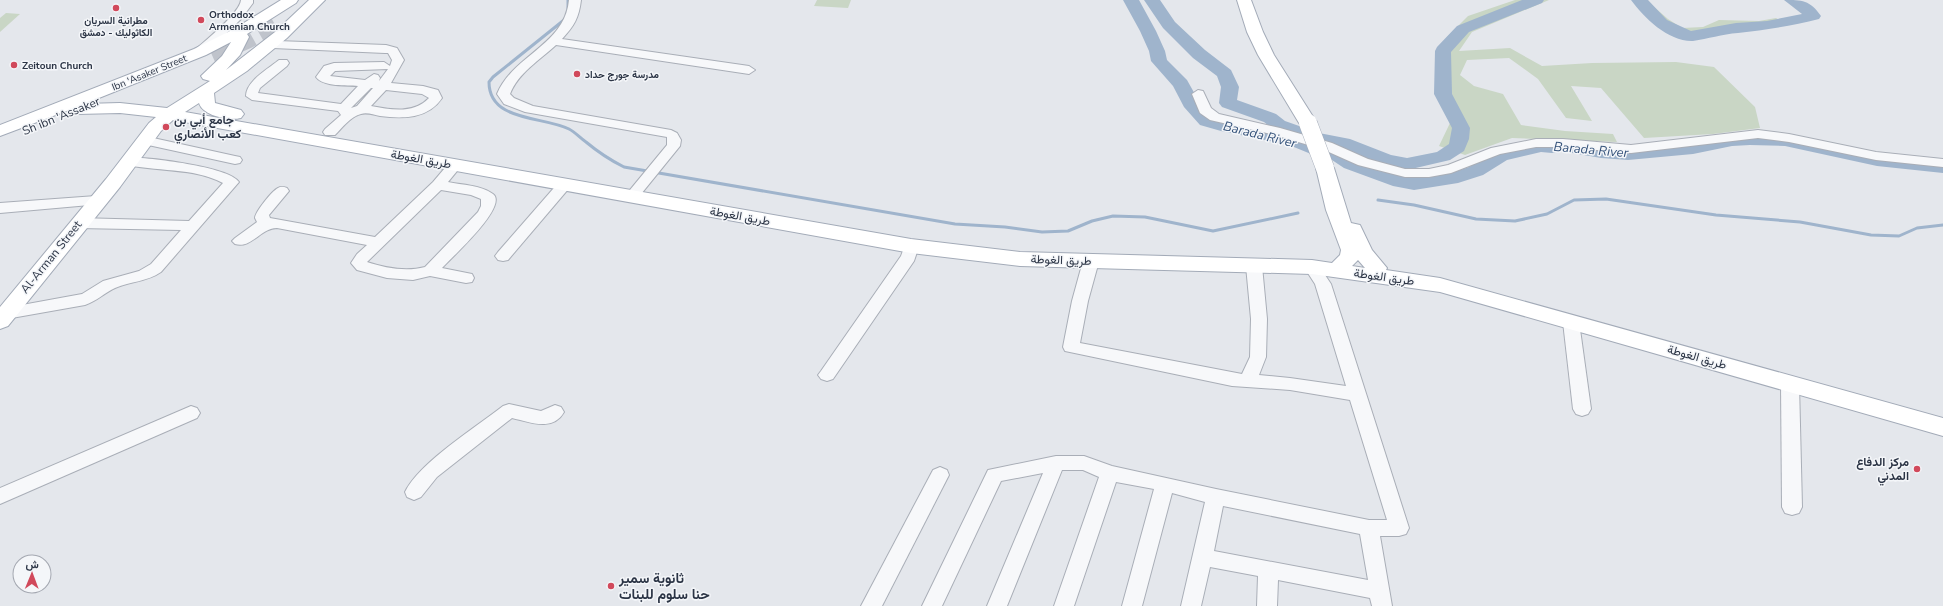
<svg xmlns="http://www.w3.org/2000/svg" width="1943" height="606" viewBox="0 0 1943 606" font-family="'Nunito Sans',Vazirmatn,sans-serif">
<style>
.green{fill:#c9d6c5}
.lines{fill:none;stroke-linecap:round;stroke-linejoin:round}
.stream{stroke:#9fb4cc;stroke-width:3}
.river{fill:#9fb4cc;fill-rule:evenodd}
.major-tunnel{stroke:#bfc3cb;stroke-width:18;stroke-dasharray:18 8;stroke-linecap:butt}
.minor-casing{stroke:#a9aeb7;stroke-width:2}
.major-casing{stroke:#a3abb8;stroke-width:2}
.minor{fill:#f7f8fa;fill-rule:evenodd}
.major{fill:#fff;fill-rule:evenodd}
.major-bridge-casing{stroke:#a3abb8;stroke-width:19;stroke-linecap:butt}
.major-bridge{stroke:#fff;stroke-width:18}
.poi-dot{fill:#d1495b;stroke:#f4f6f9;stroke-width:1.5}
.labels{text-anchor:middle;stroke-width:3;stroke-linejoin:round;paint-order:stroke}
.far-poi-label{font-size:10px;font-weight:bold;fill:#2b3445;stroke:#f4f6f9;text-anchor:start}
.far-street-label{font-size:10px;fill:#2b3445;stroke:#f4f6f9}
.street-label{font-size:12px;fill:#2b3445;stroke:#f4f6f9}
.poi-label{font-size:12px;font-weight:bold;fill:#2b3445;stroke:#f4f6f9;text-anchor:start}
.water-label{font-size:13px;font-style:italic;fill:#34527a;stroke:#f4f6f9}
.near-poi-label{font-size:14px;font-weight:bold;fill:#2b3445;stroke:#f4f6f9;text-anchor:start}
</style>
<rect width="100%" height="100%" fill="#e4e7ec"/>
<!-- green -->
<g class="green">
<polygon points="817,0 851,0 848,8 814,6"/>
<polygon points="1515,0 1549,0 1472,32 1459,51 1510,48 1542,66 1592,63 1676,62 1714,67 1755,107 1760,128 1713,134 1644,138 1601,88 1571,86 1592,121 1566,118 1538,79 1509,58 1467,60 1460,75 1474,86 1503,94 1521,125 1565,131 1613,134 1617,142 1512,138 1465,155 1439,146 1450,123 1439,92 1438,59 1447,37 1468,16"/>
<polygon points="1633,0 1646,0 1668,19 1682,28 1703,27 1719,20 1759,21 1776,18 1787,24 1695,38 1677,35 1654,21"/>
<polygon points="6,13 20,14 0,32 0,18"/>
</g>
<g class="lines">
<!-- stream -->
<g class="stream">
<polyline points="568,0 568,9"/>
<path d="M564 20 493 77 489 82C489 122 543 116 569 129 575 132 580 138 586 142 598 152 610 160 624 167L955 224 1005 227 1042 232 1068 231 1092 221 1113 216 1145 217 1213 231 1298 213"/>
<polyline points="1378,200 1414,205 1476,219 1515,221 1547,214 1574,200 1606,199 1716,215 1800,222 1871,235 1899,236 1917,228 1943,225"/>
</g>
<!-- river -->
<g class="river">
<polygon points="1123,0 1139,0 1156,31 1165,51 1167,60 1187,80 1201,105 1212,117 1281,132 1273,129 1264,122 1222,107 1219,103 1221,87 1217,76 1193,58 1163,28 1144,0 1160,0 1175,22 1205,50 1231,70 1239,87 1237,100 1276,114 1285,121 1319,133 1350,139 1391,155 1407,158 1437,152 1449,144 1452,128 1434,94 1435,51 1437,47 1457,26 1522,0 1544,0 1542,3 1469,32 1451,52 1452,94 1470,128 1469,139 1464,151 1450,160 1407,170 1378,163 1339,148 1358,160 1397,175 1414,178 1454,172 1469,167 1494,152 1525,146 1531,142 1561,139 1601,146 1628,148 1693,142 1732,134 1785,134 1877,154 1943,161 1943,173 1877,166 1785,146 1750,145 1732,146 1693,154 1628,160 1601,158 1561,151 1552,153 1541,152 1507,160 1483,175 1458,183 1414,190 1393,186 1344,168 1326,156 1311,154 1289,145 1221,131 1200,125 1184,107 1173,86 1151,61 1149,51 1140,31"/>
<path d="M1631 0H1648L1667 20 1691 31 1736 23 1767 21 1802 14 1784 0C1802 0 1810 0 1821 16L1819 19C1792 26 1765 30 1738 33 1722 34 1708 39 1693 41 1669 42 1644 18 1631 0Z"/>
</g>
<!-- major-tunnel -->
<polyline class="major-tunnel" points="212,55 249,39 279,22"/>
<defs>
<g id="minor">
<path d="M241 0H253V3L241 19 204 55H196L194 52 196 49C206 40 240 13 241 0Z"/>
<path d="M569 0H581C579 18 574 26 562 39L749 66 755 70 749 74 556 45C540 60 518 73 510 94L514 98 533 106 671 130 677 133 681 140 680 146 637 199H627L625 196 667 145V137L525 112 504 104 497 94C513 55 565 45 569 0Z"/>
<path d="M277 41 386 45 397 48 404 60 391 83 423 86 438 90 442 98C428 119 403 119 380 116 374 115 367 112 361 114 351 116 342 128 335 135H325L323 132 325 129 341 115 338 111 252 100 246 96C246 81 268 69 279 60H287L289 63 287 66 260 88 258 93 341 104 358 86C347 85 323 87 316 77L324 66 334 63 384 62 390 66 392 60 388 53H385L273 48 271 45 273 42ZM388 69 379 81 380 78 378 75 374 74 365 80 330 76 335 71ZM371 88H373L357 106 351 108ZM386 90 422 94 429 98C414 114 392 110 371 106Z"/>
<polygon points="1198,90 1203,91 1211,108 1219,114 1280,128 1332,143 1368,159 1405,169 1429,169 1448,165 1491,148 1536,139 1563,139 1631,145 1758,130 1789,134 1876,152 1943,159 1943,167 1876,160 1789,142 1758,138 1631,153 1563,147 1536,147 1500,154 1451,173 1429,177 1405,177 1358,165 1322,149 1271,134 1210,120 1200,113 1192,94"/>
<polygon points="144,136 235,156 240,157 242,160 240,163 235,164 139,143 137,140 139,137"/>
<path d="M128 157C149 158 228 166 239 182L161 272C147 282 131 281 115 288 104 293 97 301 85 305L6 319 0 317V309L82 294 103 281 139 271 151 264 181 230 78 228 73 226 71 223 73 220 78 218 189 221 223 183C193 167 155 172 123 164L121 161 123 158Z"/>
<path d="M455 161 460 162 462 165 448 182C462 185 481 185 493 194 509 206 451 258 442 268L472 274 474 278 472 282 466 283 430 276 413 280 387 278 357 270 351 263 357 254 367 245 277 228C261 228 251 249 235 244L232 241 235 238 257 222 255 218C255 212 272 191 278 188 281 186 284 187 287 188L289 191 269 215 270 218 375 237 433 182 450 162ZM441 190 471 195 481 199V206L478 212 425 267C406 272 385 268 367 262Z"/>
<polygon points="565,180 570,181 572,184 570,187 508,260 503,261 498,260 495,256 498,252 560,181"/>
<polygon points="96,196 101,198 103,201 101,204 0,213 0,203"/>
<polygon points="911,241 916,242 919,246 914,261 833,379 827,381 821,379 818,375 821,371 901,256 906,242"/>
<path d="M1091 256 1096 257 1099 261 1088 301 1080 343 1242 374 1250 357 1251 319 1246 266 1249 262 1254 261 1259 262 1262 266 1267 319 1266 357 1259 375 1290 378 1346 386 1315 284 1304 267 1307 263 1312 262 1317 263 1331 284 1409 528 1406 534 1399 536H1380L1392 606H1372L1370 598 1278 580 1277 606H1257L1258 576 1210 567 1201 606H1181L1205 502 1172 493 1142 606H1122L1154 489 1116 482 1074 606H1054L1099 477 1083 470H1062L1007 606H987L1043 473 1001 481 942 606H922L988 470 1056 456H1084L1112 466 1216 489 1369 520H1387L1350 400 1290 390 1232 386 1065 351 1063 347 1072 301 1083 261 1086 257ZM1223 506 1360 534 1368 580 1214 551Z"/>
<polygon points="1571,316 1577,318 1579,322 1591,409 1588,414 1582,416 1576,414 1573,409 1563,322 1565,318"/>
<polygon points="1790,378 1796,379 1799,384 1802,507 1799,513 1792,515 1785,513 1782,507 1781,384 1784,379"/>
<path d="M509 404 541 411 555 405 561 407 564 412C553 432 529 422 512 418L437 477 421 497 414 500 407 497 405 492C420 462 475 428 503 406Z"/>
<polygon points="191,406 197,408 200,413 197,418 0,504 0,488"/>
<polygon points="940,467 947,470 949,475 882,606 861,606 933,470"/>
</g>
<g id="major">
<path d="M281 0H298L296 3 247 34 249 37 240 55 226 70 275 32 309 0H325L287 38 247 71 214 93 215 103 241 110 244 114 241 118C229 121 203 116 199 103L185 112 911 239 1020 252 1312 260 1332 263 1340 255 1341 250 1326 210 1316 168 1319 164 1325 162 1331 164 1334 168 1351 223 1360 225 1372 250 1387 268 1386 270 1440 278 1943 418V436L1440 292 1312 274 1020 266 911 253 173 120 161 131 120 187 8 326 0 329V307L106 179 149 123 156 117 120 113 77 114 71 113 69 110 0 136V125L194 49 234 29ZM231 42 222 56 201 76 203 79 210 81 167 108 120 103 84 104 206 55ZM1358 260 1365 268 1352 266Z"/>
<polygon points="1237,0 1251,0 1263,32 1274,55 1317,123 1314,127 1308,128 1302,127 1299,123 1258,55 1247,32"/>
</g>
</defs>
<!-- minor casing -->
<use href="#minor" class="minor-casing"/>
<!-- major casing -->
<use href="#major" class="major-casing"/>
<!-- minor -->
<use href="#minor" class="minor"/>
<!-- major -->
<use href="#major" class="major"/>
<defs>
<polyline id="major-bridge" points="1308,123 1325,168"/>
</defs>
<!-- major-bridge casing -->
<use href="#major-bridge" class="major-bridge-casing"/>
<!-- major-bridge -->
<use href="#major-bridge" class="major-bridge"/>
</g>
<!-- markers -->
<g class="poi-dot">
<circle cx="116" cy="8" r="4"/>
<circle cx="201" cy="20" r="4"/>
<circle cx="14" cy="65" r="4"/>
<circle cx="577" cy="74" r="4"/>
<circle cx="166" cy="127" r="4"/>
<circle cx="1917" cy="469" r="4"/>
<circle cx="611" cy="586" r="4"/>
</g>
<g class="labels">
<!-- far-poi labels -->
<g class="far-poi-label">
<text x="209" y="18">Orthodox<tspan x="209" dy="12">Armenian Church</tspan></text>
<text x="116" y="24" text-anchor="middle">مطرانية السريان<tspan x="116" dy="12">الكاثوليك - دمشق</tspan></text>
<text x="22" y="69">Zeitoun Church</text>
<text x="585" y="78">مدرسة جورج حداد</text>
</g>
<!-- far-street labels -->
<g class="far-street-label">
<text transform="translate(149 72) rotate(-22)" y="4">Ibn 'Asaker Street</text>
</g>
<!-- street labels -->
<g class="street-label">
<text transform="translate(61 116) rotate(-22)" y="4">Sh ibn 'Assaker</text>
<text transform="translate(421 159) rotate(10)" y="4">طريق الغوطة</text>
<text transform="translate(740 216) rotate(10)" y="4">طريق الغوطة</text>
<text transform="translate(51 257) rotate(-51)" y="4">Al-Arman Street</text>
<text transform="translate(1061 260) rotate(2)" y="4">طريق الغوطة</text>
<text transform="translate(1384 277) rotate(8)" y="4">طريق الغوطة</text>
<text transform="translate(1697 357) rotate(16)" y="4">طريق الغوطة</text>
</g>
<!-- poi labels -->
<g class="poi-label">
<text x="174" y="124">جامع أبي بن<tspan x="174" dy="14">كعب الأنصاري</tspan></text>
<text x="1909" y="466" text-anchor="end">مركز الدفاع<tspan x="1909" dy="14">المدني</tspan></text>
</g>
<!-- water labels -->
<g class="water-label">
<text transform="translate(1260 134) rotate(14)" y="5">Barada River</text>
<text transform="translate(1591 149) rotate(5)" y="5">Barada River</text>
</g>
<!-- near-poi labels -->
<g class="near-poi-label">
<text x="619" y="583">ثانوية سمير<tspan x="619" dy="16">حنا سلوم للبنات</tspan></text>
</g>
</g>
<!-- north arrow -->
<g transform="translate(32 574) rotate(1)"><circle r="19" fill="#f4f6f9" stroke="#a4a8b1"/>
<path d="M0-3L7 15L0 10L-7 15Z" fill="#d1495b"/>
<text y="-6" font-size="11" font-weight="bold" text-anchor="middle" fill="#2b3445">ش</text>
</g>
</svg>
